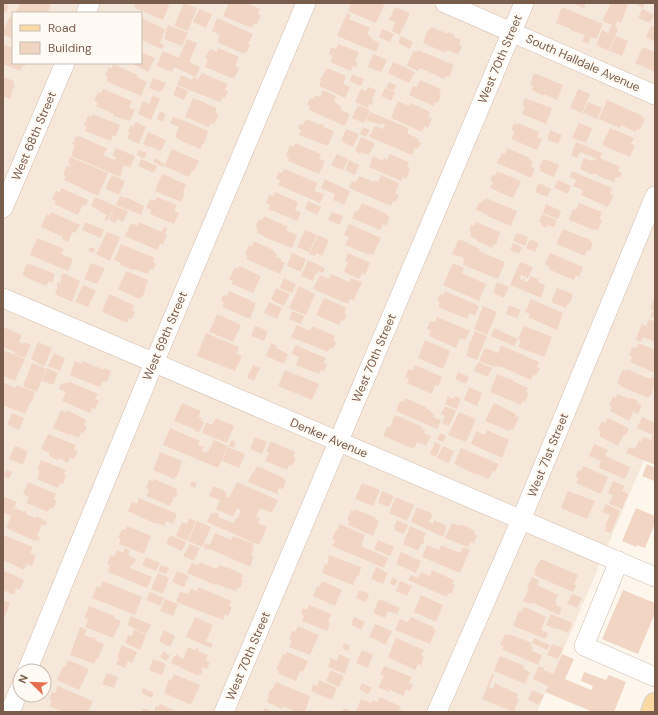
<svg xmlns="http://www.w3.org/2000/svg" width="658" height="715" viewBox="0 0 658 715" font-family="'DM Sans',sans-serif">
<style>
.residential{fill:#f5e8da;fill-rule:evenodd}
.building{fill:#f3d5c3}
.lines{fill:none;stroke-linecap:round;stroke-linejoin:round}
.minor-casing{stroke:#d1beb0;stroke-width:20}
.major-casing{stroke:#dad1cd;stroke-width:24}
.minor{stroke:#fff;stroke-width:19}
.major{stroke:#fbd9a5;stroke-width:22}
.labels{text-anchor:middle;stroke-width:3.5;stroke-linejoin:round;paint-order:stroke}
.street-label{font-size:12px;fill:#7a5c4d;stroke:#fffaf3}
</style>
<rect width="100%" height="100%" fill="#fdf6ec"/>
<!-- residential -->
<path class="residential" d="M3 3H655V434L537 712H3ZM13 13H141V63H13ZM20 671H44V695H20Z"/>
<!-- building -->
<g class="building">
<polygon points="3,3 9,5 6,13 3,12"/>
<polygon points="20,3 46,3 51,5 47,13 18,13 16,12"/>
<polygon points="135,3 170,3 163,20 137,9 134,6"/>
<polygon points="184,3 197,8 188,31 174,26"/>
<polygon points="229,3 246,3 260,9 258,14 261,15 257,25 254,23 252,28 223,16"/>
<polygon points="351,3 385,3 376,23 348,11"/>
<polygon points="576,3 586,3 584,8 576,5"/>
<polygon points="611,3 625,3 628,4 621,23 617,21 615,27 618,29 609,51 596,45 602,30 608,33 612,25 602,21"/>
<polygon points="638,3 645,3 643,8 637,5"/>
<polygon points="395,7 410,13 400,35 392,31 395,22 389,20"/>
<polygon points="562,7 603,24 596,39 587,35 591,38 588,44 582,41 585,35 570,30 571,29 556,23"/>
<polygon points="199,9 212,14 206,28 193,22"/>
<polygon points="642,9 654,15 650,23 638,18"/>
<polygon points="347,13 351,15 349,19 370,28 367,34 372,37 371,38 373,40 380,43 376,52 337,36"/>
<polygon points="10,17 13,19 13,39 3,34 3,30"/>
<polygon points="141,18 165,29 160,43 164,44 162,49 141,40"/>
<polygon points="217,18 253,34 248,44 250,45 247,52 245,51 244,54 217,42 220,35 212,31"/>
<polygon points="168,25 188,33 182,46 164,39 166,34 165,33"/>
<polygon points="651,26 655,27 655,42 646,37"/>
<polygon points="432,27 448,34 448,32 455,35 454,37 461,40 459,44 462,46 458,55 447,50 446,53 423,43 427,32"/>
<polygon points="382,29 394,34 390,42 379,37"/>
<polygon points="401,36 413,42 410,49 398,43"/>
<polygon points="616,36 628,41 622,56 610,51"/>
<polygon points="187,39 197,43 189,62 200,67 196,77 174,67 172,72 157,66 163,51 179,58"/>
<polygon points="338,44 359,52 355,61 358,62 356,67 353,65 351,71 330,62 333,56 329,54 331,47 336,49"/>
<polygon points="4,45 13,48 13,63 26,63 24,67 22,66 20,71 3,64"/>
<polygon points="643,47 655,52 655,72 635,63"/>
<polygon points="141,48 143,49 141,52 155,58 148,72 131,63 141,63"/>
<polygon points="218,48 239,57 235,66 239,68 234,79 205,67 208,60 206,59 206,56 210,49 217,52"/>
<polygon points="414,50 416,52 418,50 454,65 449,77 446,76 444,79 420,68 418,71 407,66"/>
<polygon points="373,54 387,60 381,72 368,67"/>
<polygon points="393,62 415,72 409,83 388,73"/>
<polygon points="113,64 138,75 137,77 147,82 141,96 106,81 108,77 105,76 109,67 112,68"/>
<polygon points="327,68 346,76 343,84 350,87 345,98 319,86 321,81 320,80"/>
<polygon points="202,73 228,84 225,90 228,91 225,98 223,97 220,102 177,85 181,75 192,80 193,77 198,79"/>
<polygon points="534,73 563,85 557,100 544,94 543,96 532,90 533,86 530,84"/>
<polygon points="352,74 364,79 361,86 350,81"/>
<polygon points="3,77 14,81 13,84 15,85 14,88 11,87 13,88 10,99 3,96"/>
<polygon points="153,78 166,83 162,91 160,90 159,92 149,88"/>
<polygon points="420,80 441,89 439,94 441,95 438,103 435,102 434,106 409,95 413,86 417,87"/>
<polygon points="389,82 396,85 394,91 386,88"/>
<polygon points="177,86 188,91 184,100 173,95"/>
<polygon points="368,87 376,90 372,99 373,100 372,105 369,104 368,108 355,102 361,89 366,91"/>
<polygon points="385,88 395,92 391,101 381,96"/>
<polygon points="103,89 132,101 129,108 135,110 130,121 113,116 114,114 96,106 98,102 94,100 98,92 101,93"/>
<polygon points="578,89 590,94 582,113 570,108"/>
<polygon points="323,90 336,96 334,102 341,106 340,109 350,114 345,126 309,110 310,106 307,105 310,98 314,99 315,95 320,97"/>
<polygon points="153,95 160,99 151,120 138,114 143,101 149,104"/>
<polygon points="193,98 217,108 215,113 219,114 214,125 211,123 209,127 185,117"/>
<polygon points="525,98 552,108 546,124 522,114 525,106 522,105"/>
<polygon points="607,100 643,116 642,118 645,119 640,130 637,129 636,132 621,125 620,128 599,119"/>
<polygon points="398,101 409,106 411,103 430,112 428,117 432,118 428,128 425,126 422,132 391,118"/>
<polygon points="588,102 602,108 597,119 583,113"/>
<polygon points="358,105 370,110 364,123 352,118"/>
<polygon points="160,111 166,114 163,122 157,119"/>
<polygon points="370,112 409,128 407,133 419,139 418,141 421,143 418,149 415,148 412,155 369,137 375,126 383,129 385,125 381,123 381,125 366,120"/>
<polygon points="93,114 120,125 116,136 113,135 111,141 85,131 87,127 84,125 88,116 91,117"/>
<polygon points="173,117 178,119 178,118 208,131 204,144 203,143 200,149 177,139 177,138 175,137 179,127 170,123"/>
<polygon points="306,119 320,125 321,124 324,125 323,127 334,131 328,146 299,135 301,130 298,129 300,124 303,125"/>
<polygon points="136,122 146,127 139,144 127,138 130,132 128,131 131,125 133,127"/>
<polygon points="514,123 517,124 518,123 539,132 537,137 542,139 537,150 511,139 515,131 511,130"/>
<polygon points="579,123 592,128 586,143 572,138"/>
<polygon points="363,127 370,130 366,137 360,134"/>
<polygon points="610,128 634,138 631,144 635,145 630,157 602,145"/>
<polygon points="346,129 359,134 353,147 341,141"/>
<polygon points="550,130 562,135 558,144 547,140"/>
<polygon points="148,132 166,140 161,151 149,146 149,147 147,147 148,146 143,144"/>
<polygon points="76,136 78,137 79,136 106,148 107,149 103,155 115,160 116,157 112,156 116,148 135,156 130,168 124,165 120,177 71,156 75,145 72,144"/>
<polygon points="361,137 375,143 369,155 361,152 360,154 355,151"/>
<polygon points="576,142 602,153 600,158 620,167 618,171 622,173 619,178 616,177 614,182 598,176 598,175 593,173 593,175 580,169 584,158 592,161 592,159 595,161 596,158 580,152 577,158 571,155"/>
<polygon points="295,143 321,154 319,159 325,161 319,174 288,161 289,157 286,156 290,145 293,147"/>
<polygon points="507,148 530,158 529,160 533,161 531,167 535,169 531,178 497,163 502,153 505,154"/>
<polygon points="172,149 199,161 194,171 192,170 189,177 164,166"/>
<polygon points="139,150 147,153 144,159 137,155"/>
<polygon points="337,154 348,159 343,170 331,165"/>
<polygon points="390,154 409,162 407,167 410,169 406,179 403,177 401,181 369,167 373,156 383,161 384,158 387,160"/>
<polygon points="70,157 108,173 98,196 64,180 66,176 63,175 67,165 70,167 71,164 68,163"/>
<polygon points="155,158 164,164 163,167 153,162"/>
<polygon points="141,159 157,166 154,173 138,166"/>
<polygon points="543,159 545,160 545,159 559,165 554,177 540,171 541,168 539,167"/>
<polygon points="349,160 359,165 355,175 345,170"/>
<polygon points="284,169 318,183 314,191 324,194 320,203 278,185 280,180 276,179 279,172 282,173"/>
<polygon points="497,171 521,181 513,198 490,188 493,182 490,181 492,175 495,176"/>
<polygon points="572,171 612,188 610,194 614,195 608,207 581,195 583,190 573,186 576,180 570,177"/>
<polygon points="162,174 173,178 173,179 186,184 183,192 185,193 181,202 155,191"/>
<polygon points="112,175 125,181 119,195 106,189 106,186"/>
<polygon points="381,175 399,183 395,194 399,195 396,202 393,201 391,206 349,188 352,181 356,182 359,176 374,182 375,180 378,182"/>
<polygon points="325,179 350,191 344,205 333,200 335,194 321,188"/>
<polygon points="558,180 571,186 568,194 554,188"/>
<polygon points="539,183 551,189 547,197 535,192"/>
<polygon points="61,188 88,200 86,206 83,204 78,215 54,204 56,201 52,199 56,191 60,192"/>
<polygon points="275,192 298,202 295,210 301,212 297,221 268,209 270,205 266,203 269,195 273,196"/>
<polygon points="120,196 125,198 126,197 144,206 141,215 116,205"/>
<polygon points="95,197 115,206 107,221 104,220 107,215 97,210 97,209 91,206"/>
<polygon points="157,197 177,205 174,211 179,213 174,224 150,214 151,210 146,208 150,199 155,201"/>
<polygon points="486,198 517,211 511,226 487,216 488,215 476,210 479,202 481,203 482,200 484,201"/>
<polygon points="308,201 321,207 317,215 305,209"/>
<polygon points="362,203 387,214 387,215 390,217 386,226 383,224 380,230 352,218 356,210 358,211"/>
<polygon points="579,203 602,212 599,219 602,220 598,230 595,229 594,230 569,220 573,209 576,210"/>
<polygon points="546,204 561,211 558,219 543,213"/>
<polygon points="115,206 128,211 123,222 117,219 116,223 109,220"/>
<polygon points="51,212 80,225 75,233 72,232 68,242 62,239 63,237 41,227 47,214 50,216"/>
<polygon points="332,212 343,216 340,225 328,220"/>
<polygon points="542,214 557,220 554,228 548,225 546,228 541,225 542,223 539,222"/>
<polygon points="264,216 288,227 286,230 297,235 292,248 264,237 264,236 257,233 258,229 255,228 259,219 262,220"/>
<polygon points="85,222 104,230 101,238 82,230"/>
<polygon points="139,222 162,232 164,227 167,228 165,234 167,235 163,245 160,244 157,250 125,236 131,223 138,226"/>
<polygon points="476,222 500,232 496,245 494,244 492,248 477,241 478,240 470,236 471,232 469,231 471,225 474,226"/>
<polygon points="349,224 381,238 373,255 370,254 370,255 345,245 349,237 344,235"/>
<polygon points="563,229 591,240 590,242 593,243 590,251 587,250 585,256 556,244"/>
<polygon points="305,230 317,235 309,252 297,247"/>
<polygon points="107,232 120,237 110,261 96,254"/>
<polygon points="517,233 528,237 525,246 513,241"/>
<polygon points="318,235 329,240 322,256 316,253 315,256 309,254"/>
<polygon points="37,238 64,249 61,254 73,259 68,271 30,255"/>
<polygon points="459,239 480,249 479,251 505,262 498,279 463,265 464,258 452,254"/>
<polygon points="530,239 539,243 535,252 526,248"/>
<polygon points="254,241 273,250 273,251 277,254 276,257 282,259 281,261 285,263 280,274 246,259 248,256 245,254 249,245 252,246"/>
<polygon points="513,243 522,247 519,254 510,250"/>
<polygon points="121,244 155,258 153,262 156,264 153,270 150,268 148,274 134,269 133,270 120,265 121,263 114,260"/>
<polygon points="90,247 95,249 94,253 88,251"/>
<polygon points="292,253 306,259 301,272 287,266"/>
<polygon points="348,253 370,263 365,275 362,273 359,279 344,272 348,262 345,261"/>
<polygon points="550,253 583,267 579,277 576,275 574,280 548,269 549,266 545,264"/>
<polygon points="308,260 325,268 323,273 318,271 317,274 316,273 313,281 301,276"/>
<polygon points="520,262 533,267 528,278 521,275 520,279 523,280 523,278 525,279 524,281 528,282 531,276 539,280 538,282 545,285 541,298 510,285"/>
<polygon points="91,263 105,268 97,284 84,279"/>
<polygon points="453,263 464,268 462,273 486,284 479,301 443,285"/>
<polygon points="27,264 30,265 30,264 55,274 52,283 49,281 46,286 25,277 25,276 22,274"/>
<polygon points="239,266 261,276 253,293 232,284 233,281 229,280 235,267 238,269"/>
<polygon points="126,271 148,280 143,296 139,299 118,289"/>
<polygon points="63,273 80,281 72,302 55,294 58,286 56,285 58,282 60,283 62,278 60,278"/>
<polygon points="331,274 349,282 351,278 362,282 354,300 350,299 348,304 313,289 320,275 329,279"/>
<polygon points="284,278 296,284 292,293 280,288"/>
<polygon points="497,282 509,287 504,298 493,293"/>
<polygon points="83,285 96,291 88,307 75,302"/>
<polygon points="299,286 315,294 306,315 289,308"/>
<polygon points="276,288 290,294 284,306 271,300"/>
<polygon points="557,288 573,294 570,304 568,303 566,308 551,302"/>
<polygon points="229,291 256,303 250,319 222,307 224,303 221,301 223,295 227,296"/>
<polygon points="445,291 479,306 475,316 470,313 467,319 438,307 440,302 437,301 440,294 443,295"/>
<polygon points="109,294 134,305 132,310 135,312 132,319 129,318 127,323 102,312"/>
<polygon points="655,296 655,319 650,316 653,310 650,308"/>
<polygon points="324,298 347,308 344,313 347,315 344,321 342,320 339,325 316,315"/>
<polygon points="531,299 563,313 557,330 528,317 530,314 525,312"/>
<polygon points="269,302 282,308 277,319 264,313"/>
<polygon points="509,305 521,310 517,318 506,314"/>
<polygon points="483,306 497,312 487,335 474,329"/>
<polygon points="292,311 304,316 301,324 289,319"/>
<polygon points="217,314 241,325 233,342 209,332"/>
<polygon points="437,317 470,331 465,340 460,338 456,348 429,336 431,330 427,329 430,321 435,322"/>
<polygon points="649,319 655,322 655,342 643,337 641,342 636,340 638,333 642,324 646,326"/>
<polygon points="297,325 310,331 312,326 335,336 333,340 336,342 333,349 330,348 328,352 291,337"/>
<polygon points="255,326 268,331 264,341 251,336"/>
<polygon points="524,326 552,337 544,357 518,347 521,340 518,339"/>
<polygon points="3,327 22,335 19,342 23,344 24,342 31,345 25,358 14,354 15,352 3,347"/>
<polygon points="494,328 518,339 514,346 491,336"/>
<polygon points="475,331 487,336 477,360 466,356 469,348 468,347"/>
<polygon points="206,333 239,347 236,354 242,356 235,371 197,356"/>
<polygon points="425,340 450,351 443,369 418,358"/>
<polygon points="38,342 52,348 44,367 31,359"/>
<polygon points="271,343 277,346 276,348 288,354 284,364 266,356"/>
<polygon points="638,343 655,350 655,373 630,362 632,357 629,355 632,347 636,348"/>
<polygon points="295,345 326,358 323,363 327,364 324,371 321,370 319,374 296,365 299,357 292,354"/>
<polygon points="501,345 539,362 537,367 540,368 536,376 534,374 531,380 502,367 492,366 479,361 485,348 498,353"/>
<polygon points="3,350 25,359 15,381 3,376"/>
<polygon points="54,353 65,358 60,371 48,366"/>
<polygon points="75,361 82,364 83,361 104,370 105,368 111,371 107,382 103,381 100,387 70,375"/>
<polygon points="478,362 492,368 488,377 474,371"/>
<polygon points="32,363 46,369 37,392 23,386"/>
<polygon points="253,365 260,368 254,381 247,378"/>
<polygon points="415,365 442,377 438,386 435,385 432,394 407,383 409,379 405,377 409,369 413,370"/>
<polygon points="47,368 58,373 53,385 42,381"/>
<polygon points="623,369 627,371 627,369 650,379 651,377 655,379 651,396 650,395 648,398 620,386 621,385 617,383"/>
<polygon points="285,370 319,384 312,400 278,386"/>
<polygon points="458,372 469,377 466,384 455,379"/>
<polygon points="497,374 508,379 508,378 513,380 513,381 528,388 526,392 529,393 525,402 523,400 521,405 490,392"/>
<polygon points="3,382 15,388 17,385 35,392 32,401 31,401 25,414 3,405"/>
<polygon points="70,382 98,394 95,399 99,401 95,409 92,408 90,413 62,401 66,392 59,389 61,384"/>
<polygon points="469,387 482,393 477,406 464,400"/>
<polygon points="617,394 630,399 631,398 638,401 637,403 642,405 638,414 633,412 629,421 610,411 612,407 609,405 613,397 616,398"/>
<polygon points="448,396 454,399 455,396 460,398 459,401 460,402 457,409 445,404"/>
<polygon points="405,398 426,407 426,408 431,411 431,412 434,414 433,417 441,420 437,429 396,411 400,401 404,402"/>
<polygon points="182,403 201,411 197,419 198,419 199,417 202,418 201,420 204,422 199,432 194,431 194,429 174,421"/>
<polygon points="494,403 516,414 515,416 519,417 513,430 510,429 509,431 485,421"/>
<polygon points="445,406 456,411 449,426 442,423 445,416 441,414"/>
<polygon points="61,410 66,412 67,410 86,420 84,425 87,426 84,433 81,432 79,438 70,434 69,435 53,428"/>
<polygon points="459,412 476,419 466,442 448,435"/>
<polygon points="12,413 24,418 19,430 7,425"/>
<polygon points="395,415 423,427 422,429 425,430 424,433 431,436 426,446 417,442 414,449 383,436 388,426 390,427"/>
<polygon points="642,417 655,423 655,430 653,435 637,428"/>
<polygon points="216,418 234,426 227,443 202,433 206,422 212,425"/>
<polygon points="607,418 629,428 626,435 624,434 618,446 599,436 601,431 598,430 602,421 605,423"/>
<polygon points="170,428 200,441 198,445 204,447 202,451 205,453 206,451 208,452 214,440 228,446 218,468 163,445"/>
<polygon points="487,430 509,440 502,458 471,444 476,431 485,435"/>
<polygon points="440,433 446,436 443,442 437,439"/>
<polygon points="48,434 76,445 74,449 78,451 74,459 70,457 68,463 59,458 58,460 49,456 50,453 41,449"/>
<polygon points="653,435 655,436 655,465 626,453 629,447 635,449 639,440 641,442 643,437 651,440"/>
<polygon points="255,437 267,442 262,454 250,449"/>
<polygon points="231,440 236,442 234,448 229,446"/>
<polygon points="270,441 295,452 293,457 296,458 292,466 289,465 287,470 265,461 269,453 266,452"/>
<polygon points="435,442 441,445 436,457 430,454"/>
<polygon points="594,444 608,450 605,456 630,467 625,479 599,468 601,461 589,456"/>
<polygon points="15,446 28,451 23,465 9,459"/>
<polygon points="443,446 454,451 449,463 437,458"/>
<polygon points="228,447 245,454 239,468 222,461"/>
<polygon points="461,448 499,464 495,472 492,471 489,479 477,474 476,475 454,464"/>
<polygon points="160,452 182,461 177,477 176,476 174,479 153,470"/>
<polygon points="41,460 66,470 64,474 66,476 63,484 60,483 58,488 37,479 40,471 37,470"/>
<polygon points="647,464 655,468 654,481 642,476"/>
<polygon points="257,466 284,478 283,479 286,481 283,489 279,488 277,494 248,482 252,473 253,474"/>
<polygon points="583,466 608,477 601,494 576,483 579,478 576,477 578,470 581,471"/>
<polygon points="6,470 12,472 9,479 4,476"/>
<polygon points="154,479 177,489 176,492 178,492 176,497 174,497 170,506 146,496 149,490 146,488 149,480 153,481"/>
<polygon points="192,481 197,483 195,488 190,486"/>
<polygon points="613,481 625,486 622,491 628,494 622,509 609,504 613,495 608,493"/>
<polygon points="28,482 56,494 54,499 57,500 53,509 50,508 48,512 26,503 29,497 23,494"/>
<polygon points="237,482 278,500 272,513 260,508 256,517 260,518 258,523 267,527 259,545 207,522 211,513 213,514 214,512 219,514 218,517 233,523 236,518 237,519 241,510 237,508 233,517 216,509 220,500 209,496 213,486 225,491 227,497 229,498"/>
<polygon points="362,483 380,490 373,506 355,499"/>
<polygon points="382,491 394,496 389,507 378,503"/>
<polygon points="568,491 595,501 587,519 561,508"/>
<polygon points="3,496 17,502 13,510 14,510 15,508 24,512 24,511 27,512 26,514 36,518 37,516 47,522 45,526 42,524 37,536 40,537 38,541 36,540 35,541 6,528 11,516 3,512"/>
<polygon points="396,497 414,505 407,521 389,513"/>
<polygon points="139,498 177,514 173,524 166,521 164,526 157,523 156,524 130,512 128,512 132,502 137,504"/>
<polygon points="606,504 620,511 611,533 605,531 606,527 605,526 610,515 602,512"/>
<polygon points="417,507 433,514 429,522 433,524 434,520 447,526 443,537 411,522"/>
<polygon points="636,508 655,516 655,523 645,548 637,545 636,547 622,541"/>
<polygon points="355,509 376,518 375,519 379,521 373,536 348,525 349,521 347,520 351,510 354,512"/>
<polygon points="190,518 196,521 187,541 176,536 182,522 187,524"/>
<polygon points="397,520 408,525 404,534 394,530 396,528 394,527"/>
<polygon points="197,521 211,527 202,547 188,541"/>
<polygon points="452,523 460,526 461,524 475,531 474,534 477,536 474,543 470,542 468,547 445,538"/>
<polygon points="340,524 365,535 361,546 388,558 384,568 332,546 335,540 332,539 336,530 337,531"/>
<polygon points="127,526 151,536 144,554 119,544 121,539 118,538 122,529 125,530"/>
<polygon points="410,526 426,533 423,540 425,540 423,544 421,544 418,551 403,544"/>
<polygon points="215,533 231,540 233,536 254,544 252,549 254,549 251,555 254,556 250,567 210,549 209,550 203,548 205,543 210,545"/>
<polygon points="3,535 33,547 30,553 36,555 32,566 27,564 24,570 3,560"/>
<polygon points="170,535 186,542 182,551 166,544"/>
<polygon points="378,540 394,547 390,556 374,549"/>
<polygon points="190,544 200,548 194,561 183,556"/>
<polygon points="427,545 439,550 441,546 443,546 460,553 463,547 470,550 460,573 422,557"/>
<polygon points="125,548 130,551 128,555 136,559 134,564 132,564 130,568 152,577 147,588 108,572 110,565 107,564 111,555 114,557 117,550 123,553"/>
<polygon points="401,552 421,561 416,573 396,564"/>
<polygon points="329,555 361,567 359,576 357,576 353,585 322,573 325,564 327,565 329,560 328,558"/>
<polygon points="146,557 160,563 156,571 142,565"/>
<polygon points="541,559 578,575 574,584 576,586 573,592 534,575 536,570 534,570"/>
<polygon points="200,562 217,569 219,565 227,568 227,567 243,575 241,580 243,581 240,588 238,587 236,591 235,591 216,584 215,585 187,573 192,563 198,565"/>
<polygon points="161,565 169,568 166,574 158,571"/>
<polygon points="376,567 388,573 383,584 371,579"/>
<polygon points="3,570 24,580 20,590 16,588 14,595 3,590"/>
<polygon points="432,570 454,580 452,584 455,585 451,594 448,593 447,597 408,580 411,575 418,578 421,572 430,576"/>
<polygon points="177,571 189,576 184,587 172,582"/>
<polygon points="158,573 169,578 163,594 151,589"/>
<polygon points="392,577 398,580 395,586 390,584"/>
<polygon points="532,577 539,580 537,585 558,595 555,602 557,602 556,605 562,608 559,615 533,603 532,604 523,601 529,589 527,588"/>
<polygon points="103,581 142,597 135,615 92,598 97,586 100,588"/>
<polygon points="322,581 342,590 335,606 313,596 317,586 319,587"/>
<polygon points="400,581 412,586 407,596 396,591"/>
<polygon points="198,587 231,601 229,606 232,607 228,616 225,614 223,620 176,602 180,592 188,594 191,589 197,591"/>
<polygon points="359,590 369,594 366,602 356,598"/>
<polygon points="623,590 655,603 655,613 638,654 602,639"/>
<polygon points="150,592 164,598 160,606 146,600"/>
<polygon points="572,594 582,598 577,608 567,604"/>
<polygon points="421,595 443,605 436,622 414,612"/>
<polygon points="165,599 178,604 173,616 160,611"/>
<polygon points="379,599 400,608 397,614 388,611 385,618 373,613"/>
<polygon points="3,600 10,603 3,621"/>
<polygon points="309,605 331,614 328,622 330,623 327,631 302,621 304,616 301,614 303,608 307,610"/>
<polygon points="89,606 114,616 114,618 121,621 113,638 85,627 88,619 84,618"/>
<polygon points="525,607 546,617 541,630 548,633 546,639 513,626 519,611 522,612 523,608"/>
<polygon points="551,614 572,623 568,633 556,628 555,629 546,625"/>
<polygon points="131,616 151,625 146,634 127,625"/>
<polygon points="195,617 213,625 206,641 213,644 211,648 186,637"/>
<polygon points="354,617 365,622 361,630 351,625"/>
<polygon points="411,617 434,627 433,628 436,630 430,644 395,630 400,619 408,622"/>
<polygon points="375,624 392,631 386,644 380,643 381,642 369,637"/>
<polygon points="298,626 319,635 310,655 289,647 292,640 289,639 292,631 295,632"/>
<polygon points="80,627 87,630 84,635 93,638 93,637 96,638 95,640 104,644 98,658 97,658 94,664 70,655"/>
<polygon points="134,629 146,635 140,650 125,643 128,635 132,636"/>
<polygon points="164,630 175,636 170,647 159,641"/>
<polygon points="505,634 508,636 509,634 532,643 530,646 533,647 532,651 542,655 538,665 502,649 504,646 500,645"/>
<polygon points="396,638 424,650 421,656 424,657 421,665 418,664 415,670 388,657"/>
<polygon points="534,638 550,645 547,650 532,643"/>
<polygon points="344,643 350,646 348,651 342,648"/>
<polygon points="552,644 563,648 558,659 547,655"/>
<polygon points="122,645 137,652 132,663 128,661 125,668 116,664 119,658 117,657"/>
<polygon points="188,647 195,650 196,648 199,649 198,651 208,655 206,660 210,662 207,669 202,667 201,669 203,669 201,675 199,674 198,676 171,663 174,656 176,656 176,654 179,656 179,657 183,659"/>
<polygon points="362,650 373,655 368,668 356,663"/>
<polygon points="164,651 170,656 166,661 160,657"/>
<polygon points="287,652 308,661 303,672 300,671 296,681 278,673 279,671 276,670 283,654 286,655"/>
<polygon points="339,654 350,659 345,674 328,667 331,658 337,661"/>
<polygon points="562,654 574,659 565,679 591,690 593,686 581,681 584,672 606,680 609,675 626,682 614,712 593,712 545,692 548,686 533,679 539,666 544,668 544,670 553,674"/>
<polygon points="500,656 525,666 523,669 530,672 525,684 494,671"/>
<polygon points="153,659 166,664 162,675 149,670"/>
<polygon points="68,660 89,669 79,690 57,680 63,666 65,667"/>
<polygon points="384,666 412,677 409,683 413,684 410,691 406,689 404,696 390,690 389,692 378,687 384,676 380,674"/>
<polygon points="331,670 344,676 339,687 326,681"/>
<polygon points="107,673 118,677 114,688 102,684"/>
<polygon points="174,674 200,685 191,705 164,693 169,679 171,680"/>
<polygon points="492,674 494,675 489,687 493,689 495,683 506,689 506,687 508,688 508,690 518,694 516,698 519,699 514,712 482,699"/>
<polygon points="319,680 337,688 332,700 311,691 313,684 317,686"/>
<polygon points="276,682 310,696 305,712 296,712 283,706 282,709 267,702 270,689 272,690"/>
<polygon points="362,683 372,688 368,694 359,689"/>
<polygon points="58,686 93,701 88,712 64,712 49,706 52,700 49,699 52,692 55,693"/>
<polygon points="143,688 154,693 152,698 141,693"/>
<polygon points="532,690 544,695 539,705 528,700"/>
<polygon points="380,697 400,706 399,709 402,710 402,712 356,711 361,699 371,703 373,700 377,702"/>
<polygon points="160,704 178,712 142,712 143,708 154,712 156,706 158,707"/>
<polygon points="264,708 271,711 271,712 263,712"/>
<polygon points="344,708 353,712 342,712"/>
</g>
<g class="lines">
<defs>
<g id="minor">
<polyline points="445,3 655,95"/>
<polyline points="86,13 90,3"/>
<polyline points="3,208 65,63"/>
<polyline points="3,298 655,577"/>
<polyline points="619,561 584,646 655,677"/>
<polyline points="27,671 154,363 306,3"/>
<polyline points="10,712 20,688"/>
<polyline points="224,712 524,3"/>
<polyline points="437,712 521,520 655,196"/>
</g>
<polyline id="major" points="652,712 655,704"/>
</defs>
<!-- minor casing -->
<use href="#minor" class="minor-casing"/>
<!-- major casing -->
<use href="#major" class="major-casing"/>
<!-- minor -->
<use href="#minor" class="minor"/>
<!-- major -->
<use href="#major" class="major"/>
</g>
<g class="labels">
<!-- street labels -->
<g class="street-label">
<text transform="translate(500 59) rotate(-67)" y="4">West 70th Street</text>
<text transform="translate(583 63) rotate(24)" y="4">South Halldale Avenue</text>
<text transform="translate(34 136) rotate(-67)" y="4">West 68th Street</text>
<text transform="translate(165 336) rotate(-67)" y="4">West 69th Street</text>
<text transform="translate(374 358) rotate(-67)" y="4">West 70th Street</text>
<text transform="translate(329 438) rotate(23)" y="4">Denker Avenue</text>
<text transform="translate(548 455) rotate(-68)" y="4">West 71st Street</text>
<text transform="translate(248 656) rotate(-67)" y="4">West 70th Street</text>
</g>
</g>
<!-- border -->
<rect width="658" height="715" fill="none" stroke="#7a5c4d" stroke-width="8"/>
<!-- legend -->
<rect x="12" y="12" width="130" height="52" fill="#fffaf3" stroke="#cabbb1"/>
<rect x="20" y="25" width="20" height="6" fill="#fbd9a5" stroke="#cabbb1"/>
<text x="48" y="32" font-size="12" fill="#7a5c4d">Road</text>
<rect x="20" y="42" width="20" height="12" fill="#f3d5c3" stroke="#cabbb1"/>
<text x="48" y="52" font-size="12" fill="#7a5c4d">Building</text>
<!-- north arrow -->
<g transform="translate(32 683) rotate(293)"><circle r="19" fill="#fffaf3" stroke="#cabbb1"/>
<path d="M0-3L7 15L0 10L-7 15Z" fill="#e76f51"/>
<text y="-6" font-size="11" font-weight="bold" text-anchor="middle" fill="#7a5c4d">N</text>
</g>
</svg>
